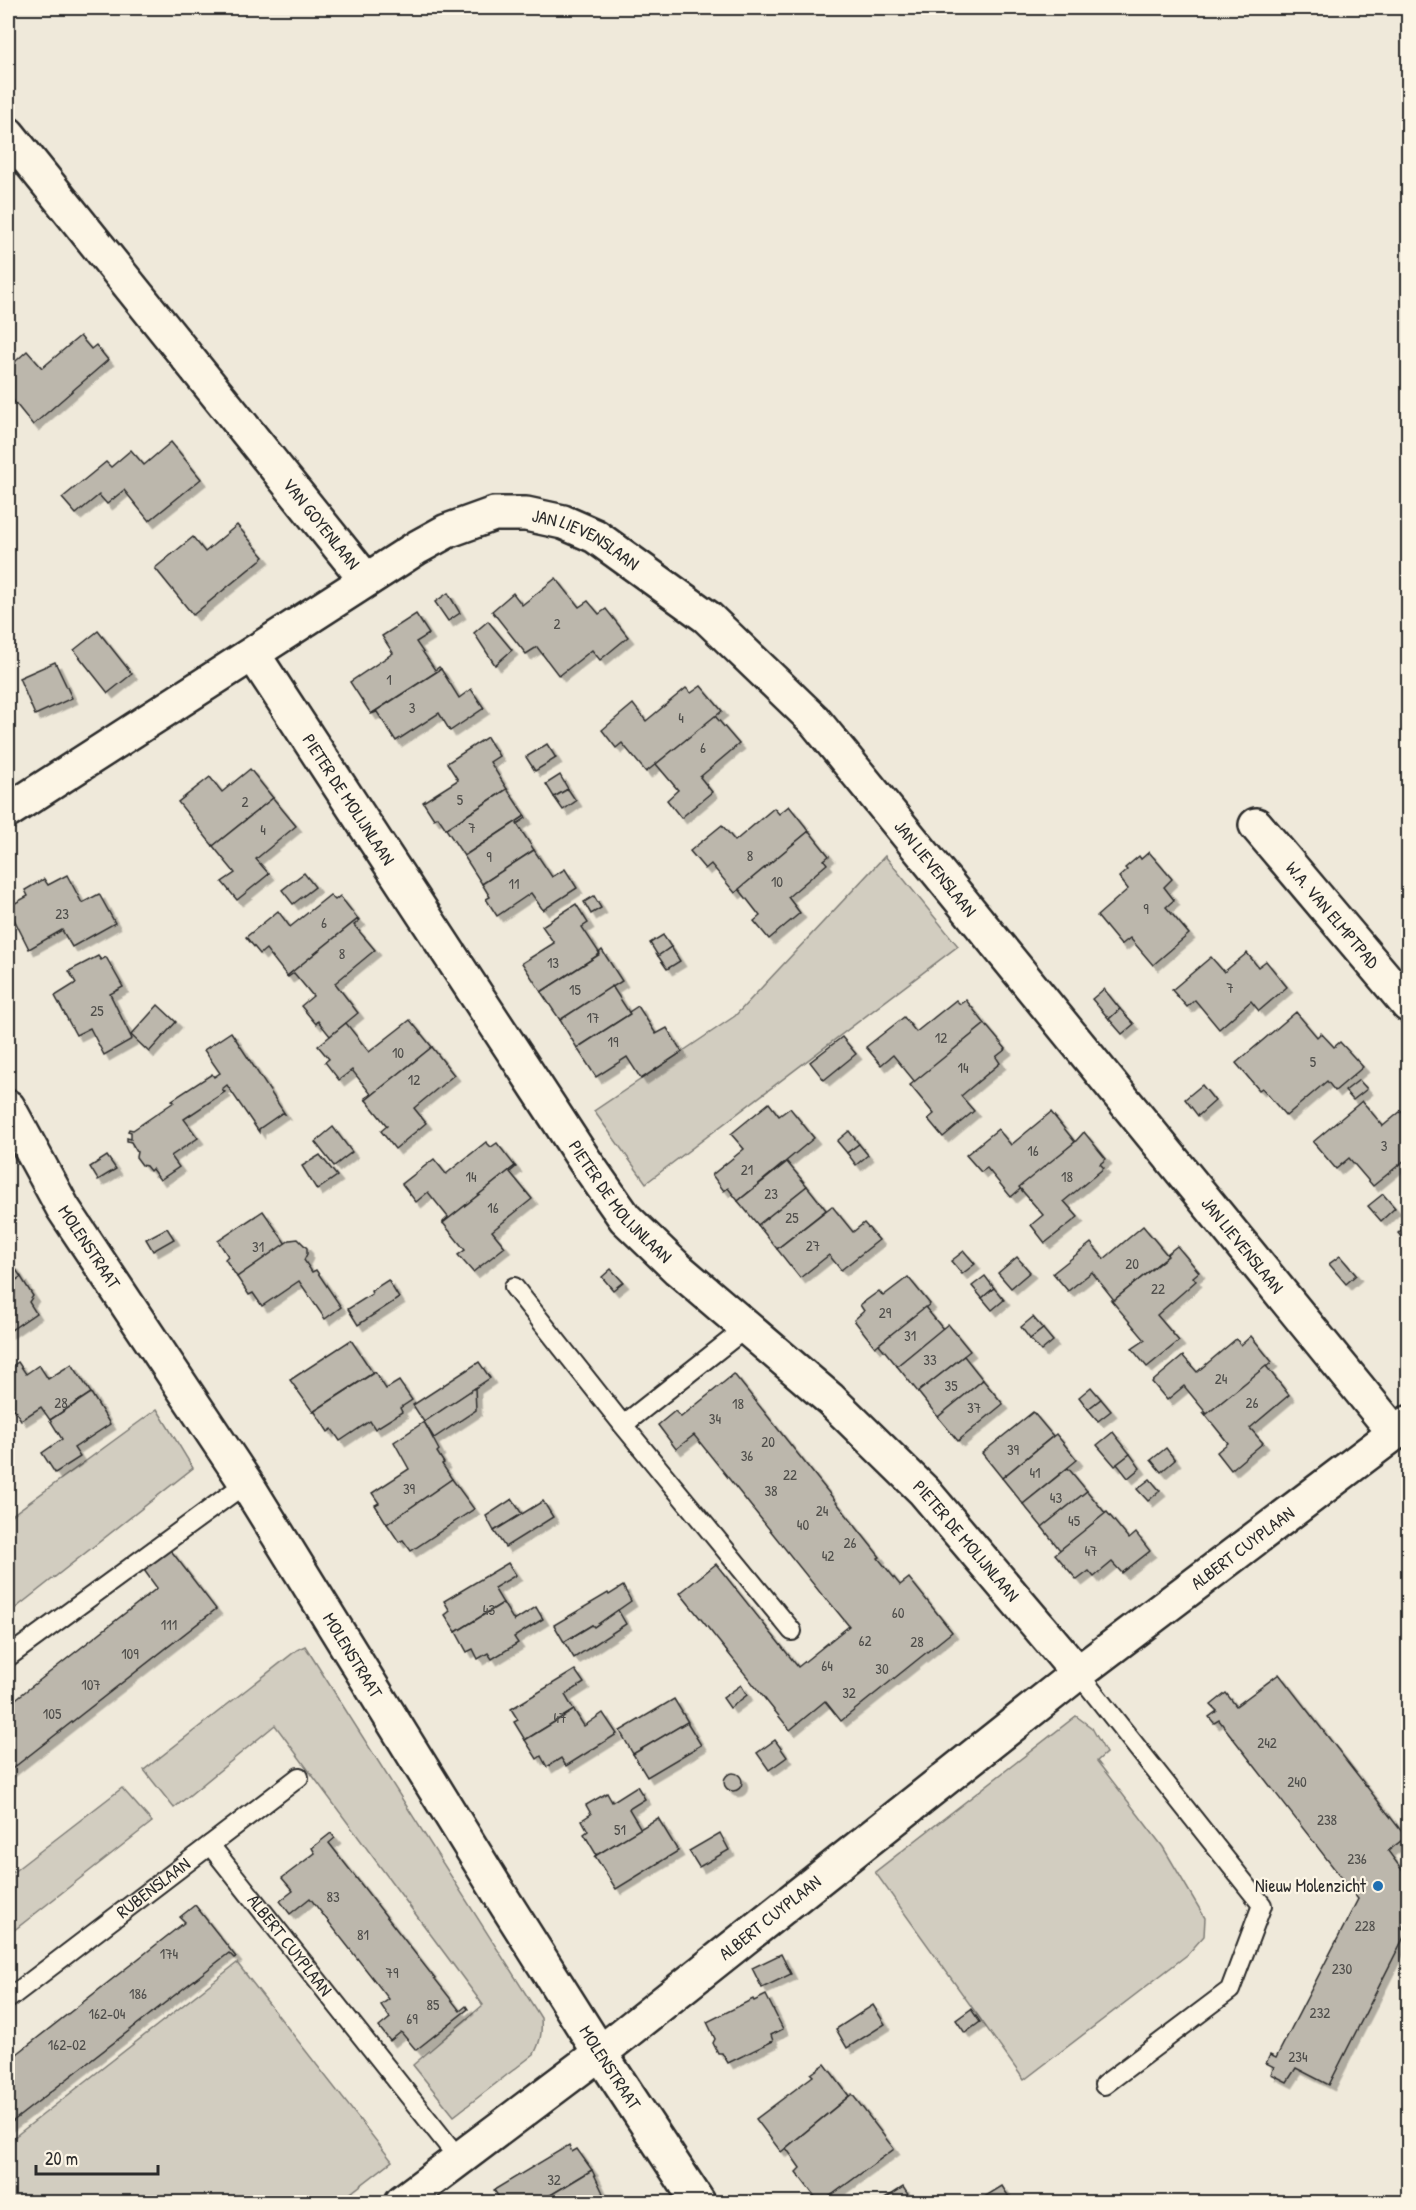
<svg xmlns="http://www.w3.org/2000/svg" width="1416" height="2210" viewBox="0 0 1416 2210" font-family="'Patrick Hand',sans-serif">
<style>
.green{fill:#d2cdc0;stroke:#7e7c76;stroke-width:1.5}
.building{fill:#bcb7ac;stroke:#2b2b2b;stroke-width:1.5;filter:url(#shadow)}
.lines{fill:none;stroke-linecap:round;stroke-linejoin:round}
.service-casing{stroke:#2b2b2b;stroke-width:22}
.minor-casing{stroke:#2b2b2b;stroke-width:38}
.service{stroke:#fcf5e5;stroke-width:18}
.minor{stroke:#fcf5e5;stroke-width:33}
.poi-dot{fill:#1f6fb2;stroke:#fcf5e5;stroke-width:2}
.labels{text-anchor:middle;stroke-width:4.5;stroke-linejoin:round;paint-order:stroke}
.number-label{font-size:15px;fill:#4f4e4b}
.street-label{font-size:18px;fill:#2b2b2b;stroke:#fcf5e5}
.poi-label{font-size:18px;fill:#2b2b2b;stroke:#fcf5e5;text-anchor:end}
</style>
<defs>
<filter id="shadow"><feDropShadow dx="5.5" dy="5.5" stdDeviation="0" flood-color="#0004"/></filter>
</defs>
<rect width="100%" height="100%" fill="#efe9da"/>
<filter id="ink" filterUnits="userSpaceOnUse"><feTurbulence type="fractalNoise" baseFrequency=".0167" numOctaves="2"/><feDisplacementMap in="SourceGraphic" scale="12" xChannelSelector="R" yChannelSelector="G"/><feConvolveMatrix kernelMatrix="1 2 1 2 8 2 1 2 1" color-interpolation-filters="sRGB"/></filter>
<g filter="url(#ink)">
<!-- green -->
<g class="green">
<polygon points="885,856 958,946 646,1183 594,1111 735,1016"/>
<polygon points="157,1409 193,1468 8,1614 8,1518"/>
<path d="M305 1646 541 2018C542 2032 541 2041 534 2054L454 2116 413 2065 483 2005 275 1725 174 1808 144 1770 297 1650Z"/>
<polygon points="1076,1716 1092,1728 1106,1753 1097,1761 1163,1847 1205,1918 1204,1936 1187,1955 1024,2080 875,1872"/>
<polygon points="122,1788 152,1822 8,1935 8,1876"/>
<polygon points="237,1963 392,2161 339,2202 8,2202 8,2142"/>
</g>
<!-- building -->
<g class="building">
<polygon points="80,336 91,349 96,345 108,360 33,425 8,394 8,368 27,351 42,368"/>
<polygon points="171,442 201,479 149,521 124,490 107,504 99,495 76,514 62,498 106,462 111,467 131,450 144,465"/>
<polygon points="237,525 264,557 193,615 155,568 193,537 205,552"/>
<polygon points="556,578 579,607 588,601 599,614 606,609 628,637 600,660 592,650 559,676 537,647 526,654 492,611 513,593 522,605"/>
<polygon points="448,593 460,613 448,621 435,602"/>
<polygon points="416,614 429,634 416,642 435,670 439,667 441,669 371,714 350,682 393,653 382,636"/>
<polygon points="488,621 512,650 495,665 474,633"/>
<polygon points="98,631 132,674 108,693 74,650"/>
<polygon points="55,662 72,698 35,715 19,678"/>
<polygon points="441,669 459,698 471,689 484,708 450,731 439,713 396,741 377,712 371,714"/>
<polygon points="701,686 722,711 646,772 622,743 616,748 602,730 633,704 646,721 686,688 691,693"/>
<polygon points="715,716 739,744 700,777 712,792 681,818 667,800 678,790 656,764"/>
<polygon points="487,737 499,756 490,762 507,789 446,829 438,817 434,819 423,802 458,780 447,763"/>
<polygon points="547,744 556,758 535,771 526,757"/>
<polygon points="250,769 273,798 213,846 178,802 210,777 222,792"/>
<polygon points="560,775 568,789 554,797 546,784"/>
<polygon points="507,789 525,816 464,856 446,829"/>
<polygon points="568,789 576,801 563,810 554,797"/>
<polygon points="273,798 296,826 256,859 269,874 237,900 222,882 235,873 213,846"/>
<polygon points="789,806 809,831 735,893 711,864 705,869 690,851 722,825 735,841 774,808 779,814"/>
<polygon points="525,816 526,818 517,824 534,850 482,884 464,856"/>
<polygon points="809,831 829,856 824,860 827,864 788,897 800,913 769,939 754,921 760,916 739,889"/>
<polygon points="534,850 552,877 565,869 577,888 543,910 531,893 497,916 486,899 490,897 482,884"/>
<polygon points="1149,852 1172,879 1164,887 1174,900 1166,907 1189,934 1153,965 1130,938 1121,945 1097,916 1128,889 1119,877 1127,870 1125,868 1139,856 1141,859"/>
<polygon points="304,873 315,887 293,904 282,890"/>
<polygon points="67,875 82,903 99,894 115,923 72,947 62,930 29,949 8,907 28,896 25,890 44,879 48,885"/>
<polygon points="330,895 335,900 340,896 358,919 287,976 266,949 260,954 246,937 278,911 290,927"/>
<polygon points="594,896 601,908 591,914 584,902"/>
<polygon points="576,904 588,923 582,927 600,954 541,992 522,963 554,943 542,926"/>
<polygon points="358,919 360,920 354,925 375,950 335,983 358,1013 330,1036 318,1021 316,1024 301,1006 313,996 294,973 288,977 287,976"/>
<polygon points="663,935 671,947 658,956 650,943"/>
<polygon points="671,947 680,961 667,969 658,956"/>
<polygon points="602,950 622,981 560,1020 541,992 600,954 599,953"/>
<polygon points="1247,953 1258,967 1266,961 1287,987 1259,1011 1251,1001 1219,1029 1195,1000 1187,1007 1172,990 1211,957 1224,972"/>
<polygon points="98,956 101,960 106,957 123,987 110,994 132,1039 104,1055 90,1028 76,1035 55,996 76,983 69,971"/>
<polygon points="612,986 630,1014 577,1048 560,1020"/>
<polygon points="1104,989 1120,1009 1109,1019 1092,999"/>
<polygon points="956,1000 960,1004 966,1000 985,1024 915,1082 893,1055 881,1065 866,1047 904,1017 916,1032"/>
<polygon points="158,1005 176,1022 149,1052 131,1035"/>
<polygon points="638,1006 656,1034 667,1028 682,1052 641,1079 627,1057 596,1077 577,1048 630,1014 629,1012"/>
<polygon points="1120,1009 1134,1024 1122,1034 1109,1019"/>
<polygon points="1296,1012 1317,1037 1321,1033 1334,1047 1340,1042 1363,1067 1335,1091 1327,1081 1286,1116 1262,1088 1259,1090 1236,1063"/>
<polygon points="410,1020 432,1047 366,1100 365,1098 371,1094 352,1070 339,1080 325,1062 329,1059 318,1046 346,1023 369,1052"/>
<polygon points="985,1024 1006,1049 996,1057 1000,1063 961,1096 974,1111 943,1137 928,1119 934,1114 910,1085"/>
<polygon points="231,1032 285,1114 282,1113 259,1129 259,1132 227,1085 222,1089 225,1092 184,1119 198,1138 171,1156 179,1167 160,1180 152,1169 150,1171 146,1166 142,1165 136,1157 137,1152 131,1142 127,1141 127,1138 131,1139 131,1132 128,1131 129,1129 133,1130 174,1102 172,1100 212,1074 214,1077 220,1073 204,1050"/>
<polygon points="842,1037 856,1054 824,1080 810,1062"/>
<polygon points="432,1047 454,1075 414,1108 426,1123 395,1149 381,1131 387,1126 366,1100"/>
<polygon points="1359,1080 1367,1089 1353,1100 1345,1091"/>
<polygon points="1202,1085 1215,1101 1198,1116 1185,1099"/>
<polygon points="1362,1101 1383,1126 1401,1111 1408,1120 1408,1162 1406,1159 1373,1186 1349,1158 1336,1169 1313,1142"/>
<polygon points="769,1103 779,1116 790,1108 814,1138 738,1201 728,1188 724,1191 712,1175 744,1149 731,1134"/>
<polygon points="1051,1112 1075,1142 1011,1197 987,1168 981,1172 966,1155 998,1129 1011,1145"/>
<polygon points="333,1127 352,1152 334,1166 315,1142"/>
<polygon points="849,1131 859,1144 847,1153 837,1141"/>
<polygon points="1084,1132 1106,1159 1100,1164 1104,1168 1064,1201 1078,1217 1045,1243 1031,1225 1043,1215 1019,1187 1075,1142"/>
<polygon points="486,1142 491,1147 497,1143 515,1166 443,1223 443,1222 448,1217 428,1192 416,1202 402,1184 434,1159 446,1174"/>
<polygon points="859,1144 868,1155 856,1165 847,1153"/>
<polygon points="320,1155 337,1176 317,1190 302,1166"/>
<polygon points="107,1156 116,1169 98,1180 90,1167"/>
<polygon points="787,1162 807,1186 758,1225 738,1201"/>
<polygon points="515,1166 516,1167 510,1172 532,1199 492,1231 505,1247 473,1272 458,1255 465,1250 443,1223"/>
<polygon points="807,1186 826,1210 777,1249 758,1225"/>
<polygon points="1383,1194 1395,1208 1381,1221 1368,1206"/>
<polygon points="832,1206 853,1232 864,1223 879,1240 841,1270 829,1255 800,1278 777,1249"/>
<polygon points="263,1211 286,1244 237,1277 225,1259 228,1256 218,1241"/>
<polygon points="1408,1224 1408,1245 1398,1233"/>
<polygon points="1143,1226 1168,1256 1114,1300 1092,1272 1068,1291 1053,1273 1091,1243 1104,1259"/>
<polygon points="167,1228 174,1239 153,1251 146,1239"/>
<polygon points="298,1239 307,1248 307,1254 304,1260 312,1272 316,1270 341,1307 325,1319 299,1281 262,1306 253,1293 249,1295 237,1277 290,1240"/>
<polygon points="1177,1246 1199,1272 1193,1277 1196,1281 1157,1315 1179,1341 1147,1367 1132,1349 1145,1340 1111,1300 1114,1300 1168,1256 1167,1254"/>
<polygon points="964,1251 975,1264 962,1274 951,1261"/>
<polygon points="1340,1256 1356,1275 1346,1284 1329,1264"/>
<polygon points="1017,1257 1030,1272 1011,1288 998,1273"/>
<polygon points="8,1265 13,1265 21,1277 8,1285"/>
<polygon points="611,1269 623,1282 613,1290 602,1277"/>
<polygon points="985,1276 994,1288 982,1298 972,1286"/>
<polygon points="21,1277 33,1296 29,1302 36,1313 8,1332 8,1285"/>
<polygon points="908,1277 930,1304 875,1347 854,1320 864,1311 860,1305 879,1291 883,1296"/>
<polygon points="388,1280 399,1298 358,1325 348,1309 372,1294 371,1291"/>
<polygon points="994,1288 1004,1300 992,1310 982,1298"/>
<polygon points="925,1307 943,1329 897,1366 879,1344"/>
<polygon points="1033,1317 1043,1329 1030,1339 1021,1327"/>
<polygon points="948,1324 970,1351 918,1392 897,1366"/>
<polygon points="1043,1329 1053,1341 1041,1351 1030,1339"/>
<polygon points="1251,1336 1272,1362 1207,1414 1184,1386 1167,1400 1152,1382 1183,1356 1197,1372 1236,1339 1241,1345"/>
<polygon points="351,1340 373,1373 313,1412 290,1380"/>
<polygon points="964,1356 983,1380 938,1417 918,1392"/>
<polygon points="18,1362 26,1374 39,1365 48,1379 72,1364 91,1393 50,1420 41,1407 21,1420 10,1403 8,1405 8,1369"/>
<polygon points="479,1362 490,1378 424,1422 413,1405"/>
<polygon points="1266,1366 1289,1395 1250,1428 1263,1443 1231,1470 1217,1452 1228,1443 1204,1413 1207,1414"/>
<polygon points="375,1372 386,1389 399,1381 412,1400 400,1408 402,1412 375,1429 370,1421 340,1441 332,1429 328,1432 315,1412 313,1412"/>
<polygon points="734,1374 880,1557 878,1558 900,1585 909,1578 952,1632 841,1721 825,1701 790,1730 680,1593 716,1564 798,1667 849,1626 827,1599 826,1600 694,1435 676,1449 658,1425 675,1411 681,1417"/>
<polygon points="983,1380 1003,1404 958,1441 938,1417"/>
<polygon points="1091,1387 1101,1399 1088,1409 1079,1397"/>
<polygon points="475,1388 476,1410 434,1438 424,1422"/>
<polygon points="91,1393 110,1424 74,1448 80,1457 55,1473 42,1453 62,1439 50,1420"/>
<polygon points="1101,1399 1111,1411 1098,1421 1088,1409"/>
<polygon points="1033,1412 1053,1436 1002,1478 982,1453"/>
<polygon points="424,1422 439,1450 437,1452 444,1463 442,1464 452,1479 387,1524 375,1505 379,1503 372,1493 409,1469 394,1442"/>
<polygon points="1113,1432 1130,1454 1115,1466 1097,1445"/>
<polygon points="1056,1434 1077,1460 1023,1504 1002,1478"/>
<polygon points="1166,1448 1175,1460 1161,1472 1151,1460"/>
<polygon points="1130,1454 1140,1468 1128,1478 1117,1464"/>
<polygon points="1068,1468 1087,1491 1042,1527 1023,1504"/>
<polygon points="452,1479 474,1509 411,1551 403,1540 399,1542 387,1524"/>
<polygon points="1150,1479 1160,1491 1148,1501 1137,1489"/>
<polygon points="1087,1491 1106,1514 1060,1550 1042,1527"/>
<polygon points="512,1499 522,1514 494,1531 486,1516"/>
<polygon points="543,1501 553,1517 505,1547 494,1531"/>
<polygon points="1107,1512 1129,1539 1136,1533 1150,1551 1122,1573 1112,1562 1094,1577 1089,1571 1077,1580 1055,1554"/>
<polygon points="169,1548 216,1609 8,1772 8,1705 157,1588 144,1570"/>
<polygon points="508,1563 516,1575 494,1588 503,1603 456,1632 445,1615 450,1611 444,1601"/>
<polygon points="623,1586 631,1601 594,1627 592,1625 564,1642 554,1625 608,1593 609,1595"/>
<polygon points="503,1603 514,1621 536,1607 543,1619 514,1637 518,1643 492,1659 488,1653 478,1659 473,1649 467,1652 456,1632"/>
<polygon points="618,1610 626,1624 574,1658 564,1642 592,1625 594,1627"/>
<polygon points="575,1670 584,1683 565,1695 574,1710 525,1740 514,1722 518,1720 511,1709"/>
<polygon points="1279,1674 1406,1837 1388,1851 1408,1878 1408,1915 1402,1928 1407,1931 1329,2085 1296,2068 1287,2082 1271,2074 1274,2067 1266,2063 1270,2055 1276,2058 1358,1899 1225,1728 1219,1720 1214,1723 1209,1717 1217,1711 1211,1705 1226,1693 1236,1706"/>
<polygon points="741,1685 747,1695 730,1708 723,1698"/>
<polygon points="674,1699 688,1722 633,1754 620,1731"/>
<polygon points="574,1710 584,1726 603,1713 617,1734 566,1766 561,1758 547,1767 541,1756 537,1759 525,1740"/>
<polygon points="687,1722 701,1745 647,1777 633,1754"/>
<polygon points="775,1740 787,1757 769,1770 757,1753"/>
<circle cx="733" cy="1782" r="9"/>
<polygon points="637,1786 645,1799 629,1809 641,1829 595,1856 596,1854 584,1834 588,1831 582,1820 591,1814 586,1805 607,1793 612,1802"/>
<polygon points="658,1818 678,1851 616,1889 595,1856"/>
<polygon points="331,1833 335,1838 329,1843 460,2011 466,2006 468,2009 416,2050 401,2032 390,2041 379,2027 390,2018 381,2005 389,1999 310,1898 290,1914 280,1901 293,1891 282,1878 315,1853 312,1848"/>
<polygon points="720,1833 729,1850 699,1867 689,1851"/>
<polygon points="195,1905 236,1957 234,1958 229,1953 8,2125 8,2061 185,1922 180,1917"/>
<polygon points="781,1954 791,1974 762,1988 752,1968"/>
<polygon points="766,1995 783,2029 771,2035 773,2041 728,2063 722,2053 718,2053 713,2043 715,2039 707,2022 753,1999 754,2001"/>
<polygon points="873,2005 885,2024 847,2048 836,2029"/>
<polygon points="971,2009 980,2022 965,2033 956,2020"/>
<polygon points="825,2064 849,2096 781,2152 756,2119 813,2076 811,2074"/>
<polygon points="852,2094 894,2149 822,2202 819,2202 796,2172 800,2168 786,2148"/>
<polygon points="569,2145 572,2152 577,2149 592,2170 539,2202 502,2202 494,2190"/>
<polygon points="592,2170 603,2193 599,2196 603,2202 539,2202"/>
<polygon points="1002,2186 1012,2202 976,2202"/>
<polygon points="903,2187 913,2202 884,2202 883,2200"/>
</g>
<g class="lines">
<defs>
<g id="service">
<polyline points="514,1287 623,1425 747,1327"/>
<polyline points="623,1425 792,1631"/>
<polyline points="8,1657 246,1483"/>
<polyline points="1078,1673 1262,1905 1230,1990 1104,2085"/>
<path id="s1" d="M210 1845 459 2159"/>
<path id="s2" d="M8 1999 299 1777"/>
</g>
<g id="minor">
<path id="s3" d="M8 134 366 580"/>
<path id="s4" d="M253 654 585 1161 625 1218 678 1269 830 1399 924 1491 1078 1673"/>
<path id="s5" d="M8 811 418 547 447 531 494 514H526L563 522 595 536 707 617 814 720 1395 1433"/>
<path id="s6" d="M1256 825 1408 1005"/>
<path id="s7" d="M8 1107 63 1208 246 1483 504 1901 600 2053 698 2202"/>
<path id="s8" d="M402 2202 600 2053 1078 1673 1408 1423"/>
</g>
</defs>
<!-- service casing -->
<use href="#service" class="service-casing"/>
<!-- minor casing -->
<use href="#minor" class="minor-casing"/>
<!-- service -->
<use href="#service" class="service"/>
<!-- minor -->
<use href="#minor" class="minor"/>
</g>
</g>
<!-- markers -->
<circle class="poi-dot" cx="1378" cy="1886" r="6"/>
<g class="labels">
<!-- number labels -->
<g class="number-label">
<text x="557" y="629">2</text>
<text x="389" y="685">1</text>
<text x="412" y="713">3</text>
<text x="681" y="723">4</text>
<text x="703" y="753">6</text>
<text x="460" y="805">5</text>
<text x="245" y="807">2</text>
<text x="472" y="833">7</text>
<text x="263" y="835">4</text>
<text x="750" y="861">8</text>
<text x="489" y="862">9</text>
<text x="777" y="887">10</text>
<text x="514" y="889">11</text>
<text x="1146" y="914">9</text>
<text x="62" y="919">23</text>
<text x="324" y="928">6</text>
<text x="342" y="959">8</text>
<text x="553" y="968">13</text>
<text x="1230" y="993">7</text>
<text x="575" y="995">15</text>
<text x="97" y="1016">25</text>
<text x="593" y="1023">17</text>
<text x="941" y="1043">12</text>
<text x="613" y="1047">19</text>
<text x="398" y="1058">10</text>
<text x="1313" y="1067">5</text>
<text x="963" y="1073">14</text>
<text x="414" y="1085">12</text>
<text x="1384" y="1151">3</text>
<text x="1033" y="1156">16</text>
<text x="747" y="1175">21</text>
<text x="471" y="1182">14</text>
<text x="1067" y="1182">18</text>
<text x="771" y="1199">23</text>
<text x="493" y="1213">16</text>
<text x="792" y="1223">25</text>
<text x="813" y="1251">27</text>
<text x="258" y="1252">31</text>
<text x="1132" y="1269">20</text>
<text x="1158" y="1294">22</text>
<text x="885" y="1318">29</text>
<text x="910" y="1341">31</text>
<text x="930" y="1365">33</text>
<text x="1221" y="1384">24</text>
<text x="951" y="1391">35</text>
<text x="61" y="1408">28</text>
<text x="1252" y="1408">26</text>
<text x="738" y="1409">18</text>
<text x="974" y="1413">37</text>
<text x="715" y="1424">34</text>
<text x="768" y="1447">20</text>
<text x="1013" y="1455">39</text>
<text x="747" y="1461">36</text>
<text x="1035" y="1478">41</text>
<text x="790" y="1480">22</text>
<text x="409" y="1494">39</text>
<text x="771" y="1496">38</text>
<text x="1056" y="1503">43</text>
<text x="822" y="1516">24</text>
<text x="1074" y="1526">45</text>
<text x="803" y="1530">40</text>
<text x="850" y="1548">26</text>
<text x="1091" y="1556">47</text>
<text x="828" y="1561">42</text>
<text x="489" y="1615">43</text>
<text x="898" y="1618">60</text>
<text x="169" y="1630">111</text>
<text x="865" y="1646">62</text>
<text x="917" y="1647">28</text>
<text x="130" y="1659">109</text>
<text x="827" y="1671">64</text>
<text x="882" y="1674">30</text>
<text x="91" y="1690">107</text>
<text x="849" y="1698">32</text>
<text x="52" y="1719">105</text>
<text x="560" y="1723">47</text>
<text x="1267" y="1748">242</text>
<text x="1297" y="1787">240</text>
<text x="1327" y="1825">238</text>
<text x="620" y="1835">51</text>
<text x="1357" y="1864">236</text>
<text x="333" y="1902">83</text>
<text x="1365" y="1931">228</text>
<text x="363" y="1940">81</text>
<text x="169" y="1959">174</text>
<text x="1342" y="1974">230</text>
<text x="392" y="1978">79</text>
<text x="138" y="1999">186</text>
<text x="433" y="2010">85</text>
<text x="1320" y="2018">232</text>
<text x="107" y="2019">162-04</text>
<text x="412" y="2024">69</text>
<text x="67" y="2050">162-02</text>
<text x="1298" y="2062">234</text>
<text x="554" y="2185">32</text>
</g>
<!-- street labels -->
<g class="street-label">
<text dy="6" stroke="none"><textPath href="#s3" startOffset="500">VAN GOYENLAAN</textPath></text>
<text dy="6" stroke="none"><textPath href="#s5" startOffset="668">JAN LIEVENSLAAN</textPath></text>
<text dy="6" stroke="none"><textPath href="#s4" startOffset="174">PIETER DE MOLIJNLAAN</textPath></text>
<text dy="6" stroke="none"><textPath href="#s5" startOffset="1154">JAN LIEVENSLAAN</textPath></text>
<text dy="6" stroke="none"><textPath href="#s6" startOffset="118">W.A. VAN ELMPTPAD</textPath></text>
<text dy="6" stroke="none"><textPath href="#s4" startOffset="660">PIETER DE MOLIJNLAAN</textPath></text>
<text dy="6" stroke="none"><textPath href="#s5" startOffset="1640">JAN LIEVENSLAAN</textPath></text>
<text dy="6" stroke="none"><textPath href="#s7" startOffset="162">MOLENSTRAAT</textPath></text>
<text dy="6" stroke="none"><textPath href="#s4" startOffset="1146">PIETER DE MOLIJNLAAN</textPath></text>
<text dy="6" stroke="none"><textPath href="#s8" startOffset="1065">ALBERT CUYPLAAN</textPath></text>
<text dy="6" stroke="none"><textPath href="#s7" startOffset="648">MOLENSTRAAT</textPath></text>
<text dy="6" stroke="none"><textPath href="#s2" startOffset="183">RUBENSLAAN</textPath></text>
<text dy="6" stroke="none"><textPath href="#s8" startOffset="465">ALBERT CUYPLAAN</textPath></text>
<text dy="6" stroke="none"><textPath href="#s1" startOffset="128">ALBERT CUYPLAAN</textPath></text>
<text dy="6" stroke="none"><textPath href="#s7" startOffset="1134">MOLENSTRAAT</textPath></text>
</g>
<!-- poi labels -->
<g class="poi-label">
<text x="1366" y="1892">Nieuw Molenzicht</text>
</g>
</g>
<!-- margin -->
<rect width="1416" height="2210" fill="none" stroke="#fcf5e5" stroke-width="30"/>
<rect x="15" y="15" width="1386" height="2180" fill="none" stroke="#2b2b2b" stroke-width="2" filter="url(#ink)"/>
<!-- scale -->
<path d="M36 2165v9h122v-9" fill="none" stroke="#2b2b2b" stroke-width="3"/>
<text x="45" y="2165" font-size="18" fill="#2b2b2b" stroke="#fcf5e5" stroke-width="4.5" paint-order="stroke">20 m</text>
</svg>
